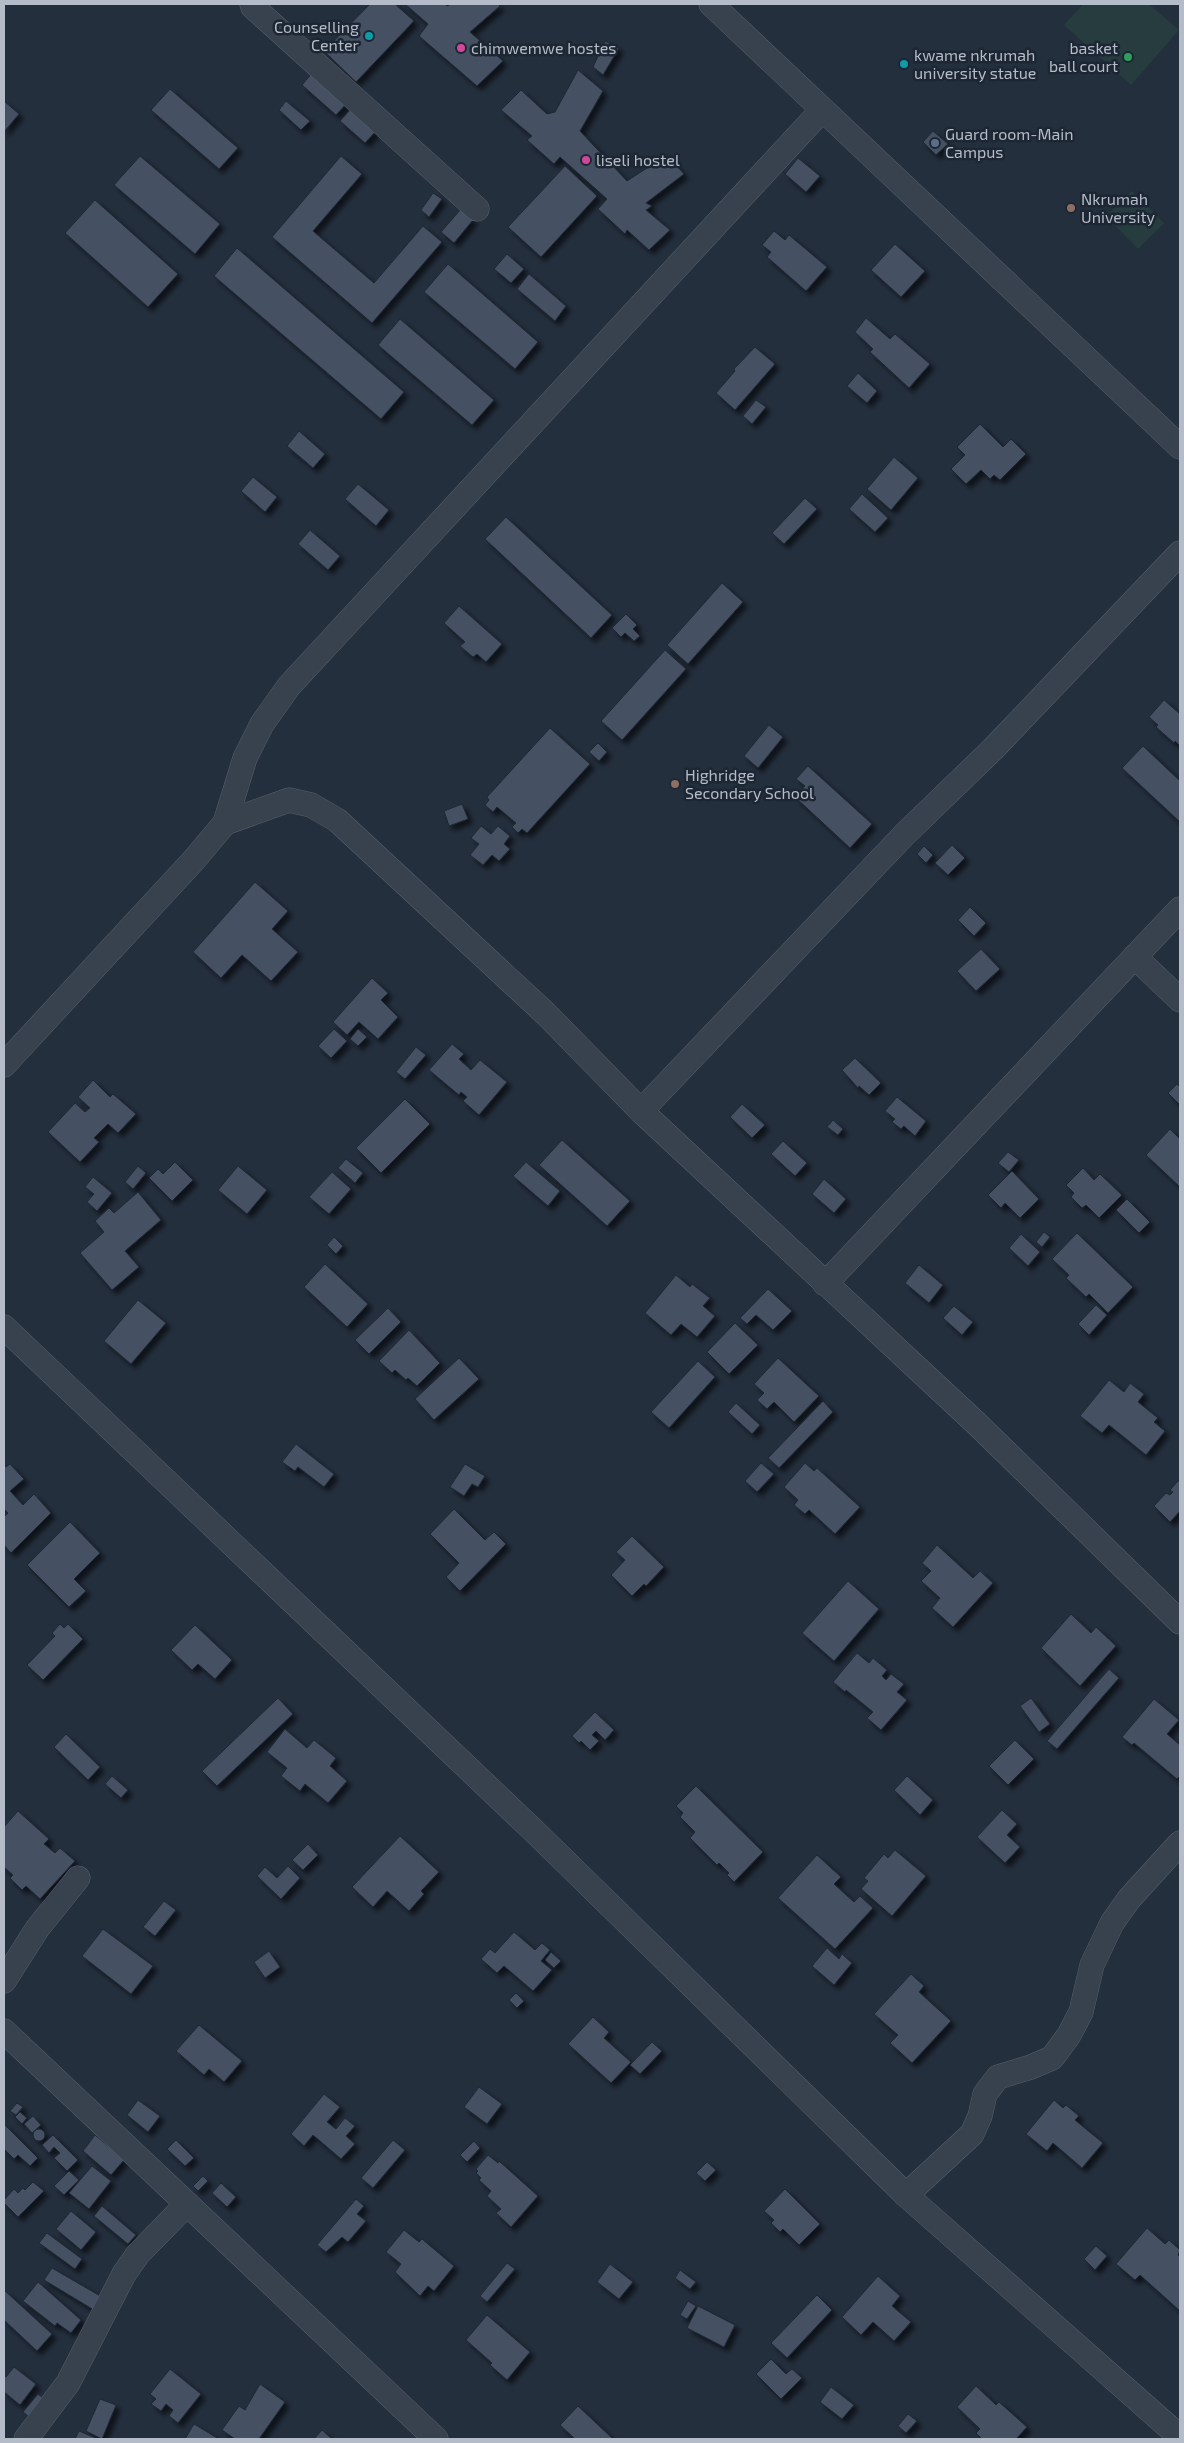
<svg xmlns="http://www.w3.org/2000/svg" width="1184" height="2443" viewBox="0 0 1184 2443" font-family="'Exo 2',sans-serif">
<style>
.green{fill:#263c3f}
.building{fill:#455162;stroke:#1f2835;filter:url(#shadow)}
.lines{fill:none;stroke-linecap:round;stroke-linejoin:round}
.minor-casing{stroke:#565f6c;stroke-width:25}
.minor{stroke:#38414e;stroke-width:24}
.culture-dot{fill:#0f9aa8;stroke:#1d2633;stroke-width:2}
.hotel-dot{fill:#d1479c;stroke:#1d2633;stroke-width:2}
.leisure-dot{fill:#2e9e5b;stroke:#1d2633;stroke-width:2}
.service-dot{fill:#5c6f8a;stroke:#1d2633;stroke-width:2}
.education-dot{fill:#8d6e63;stroke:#1d2633;stroke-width:2}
.labels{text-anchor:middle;stroke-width:5;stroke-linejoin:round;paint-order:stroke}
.poi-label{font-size:16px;fill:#b4bcc9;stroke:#1d2633;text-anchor:start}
</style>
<defs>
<filter id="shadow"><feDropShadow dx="4.5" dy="4.5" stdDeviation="2.5" flood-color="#0009"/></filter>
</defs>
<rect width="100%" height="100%" fill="#242f3e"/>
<!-- green -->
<g class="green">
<polygon points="1083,4 1149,4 1179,30 1131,85 1064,25"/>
<polygon points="1132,191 1164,223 1138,249 1106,216"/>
</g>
<!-- building -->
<g class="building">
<polygon points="370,4 395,4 414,21 356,82 324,51"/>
<polygon points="405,4 445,4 447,6 451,4 498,4 500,6 470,32 503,61 477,86 419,36 428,24"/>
<polygon points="605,41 619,48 603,75 593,67"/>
<polygon points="578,70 603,91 580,131 627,181 667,155 684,174 646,203 652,206 646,210 670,230 649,250 627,230 625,234 598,209 607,199 560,157 554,164 527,140 532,136 501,110 521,90 547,114 555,112"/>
<polygon points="312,73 347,103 336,115 302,85"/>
<polygon points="170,89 238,148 219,169 151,110"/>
<polygon points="4,101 19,114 4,132"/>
<polygon points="286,101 310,121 301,130 279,110"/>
<polygon points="351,109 376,131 365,143 340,121"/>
<polygon points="933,131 948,144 936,155 923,142"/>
<polygon points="140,156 220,224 195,254 114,185"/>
<polygon points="341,156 362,174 313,231 374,283 423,226 442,242 372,323 272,237"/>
<polygon points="798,158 820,176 806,192 785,174"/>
<polygon points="565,166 597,196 541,257 508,227"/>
<polygon points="433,193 442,199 429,217 421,210"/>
<polygon points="95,200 178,274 148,307 65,233"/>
<polygon points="461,209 473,220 454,243 441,232"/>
<polygon points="774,231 785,240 789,235 827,267 806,291 767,257 771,252 762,245"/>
<polygon points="895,244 925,271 901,297 871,270"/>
<polygon points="237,248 404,392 381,419 214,276"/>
<polygon points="507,254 524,269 511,283 494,269"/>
<polygon points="448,264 538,342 515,369 424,292"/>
<polygon points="529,274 566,306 555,321 517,289"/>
<polygon points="866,318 890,339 895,334 930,364 909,388 870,352 873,349 855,332"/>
<polygon points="400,319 494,400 472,425 378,345"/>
<polygon points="755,347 775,364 735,410 716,393 735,371 734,369"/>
<polygon points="858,373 877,391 867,403 847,386"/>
<polygon points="756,400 766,407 752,424 743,416"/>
<polygon points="980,424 1003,447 1011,439 1026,454 1000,480 994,475 990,479 981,470 966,484 951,469 965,455 957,447"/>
<polygon points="299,431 325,454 313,468 287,446"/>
<polygon points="894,457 918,478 891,510 867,489"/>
<polygon points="253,477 277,497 265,512 241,491"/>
<polygon points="358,484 389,510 376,526 345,499"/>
<polygon points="862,494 888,518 875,532 849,509"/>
<polygon points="805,498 817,509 784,544 772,533"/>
<polygon points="506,517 612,615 591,638 485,539"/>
<polygon points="310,530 340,556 328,570 298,544"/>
<polygon points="722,583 743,602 688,664 667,645"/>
<polygon points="459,606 502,644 486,662 477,654 473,657 460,646 465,642 444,623"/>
<polygon points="626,614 637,625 633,629 640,636 634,641 625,633 621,637 612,628"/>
<polygon points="665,650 686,669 622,740 601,721"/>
<polygon points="1164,700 1180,714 1180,746 1175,741 1174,743 1156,727 1158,725 1149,717"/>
<polygon points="769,725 783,737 758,768 744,756"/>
<polygon points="550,728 590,764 527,833 522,829 518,833 512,827 516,823 497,807 493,812 485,805 489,800 487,797"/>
<polygon points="598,743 607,752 599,761 589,752"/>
<polygon points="1143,746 1180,781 1180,822 1122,768"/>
<polygon points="808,766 872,824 850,848 795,797 805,786 796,779"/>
<polygon points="462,804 468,819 449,826 444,811"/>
<polygon points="481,826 491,834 498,826 510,836 504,844 510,849 499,861 492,855 483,865 470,855 479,844 471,838"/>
<polygon points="952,845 965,858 948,875 935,863"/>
<polygon points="924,846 933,855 926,863 917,854"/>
<polygon points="255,882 288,911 272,929 298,952 271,981 242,955 221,978 193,952"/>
<polygon points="970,907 986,923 974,936 958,920"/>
<polygon points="981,949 1000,969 976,991 957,971"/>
<polygon points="372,978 388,993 381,1000 398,1017 378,1039 359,1022 347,1035 333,1022"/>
<polygon points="334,1029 347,1041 331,1058 318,1046"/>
<polygon points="358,1029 367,1037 358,1046 350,1039"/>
<polygon points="452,1044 464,1054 459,1059 471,1070 480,1060 507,1082 479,1115 463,1101 467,1097 461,1092 459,1095 429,1070"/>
<polygon points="416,1047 426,1055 405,1079 396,1072"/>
<polygon points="855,1058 881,1083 869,1095 859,1086 858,1088 842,1070"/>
<polygon points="93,1080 110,1097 113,1094 136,1114 118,1133 108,1124 94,1138 99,1142 80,1162 48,1132 75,1103 85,1112 90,1108 78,1097"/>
<polygon points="1177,1084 1180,1087 1180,1105 1168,1093"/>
<polygon points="897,1097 926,1121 915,1136 904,1126 901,1129 892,1122 895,1119 885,1111"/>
<polygon points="405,1099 430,1124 381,1173 356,1148"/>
<polygon points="742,1104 765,1125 752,1138 730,1117"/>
<polygon points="833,1120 843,1129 838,1135 827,1127"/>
<polygon points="1170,1129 1180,1139 1180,1187 1146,1155"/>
<polygon points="562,1140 630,1201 607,1226 539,1165"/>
<polygon points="783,1141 807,1163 795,1176 771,1154"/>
<polygon points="1008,1152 1019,1160 1009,1172 998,1163"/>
<polygon points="346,1159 363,1173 355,1183 338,1168"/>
<polygon points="175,1162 193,1180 172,1201 149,1178 158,1169 163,1174"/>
<polygon points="526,1162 560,1191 548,1206 513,1176"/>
<polygon points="138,1166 146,1173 133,1189 125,1182"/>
<polygon points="238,1166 267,1190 247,1214 218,1190"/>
<polygon points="1083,1168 1094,1180 1100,1174 1122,1195 1099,1218 1086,1205 1082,1208 1071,1197 1074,1193 1066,1185"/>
<polygon points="1012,1171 1039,1199 1020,1218 1005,1203 1001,1208 988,1195"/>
<polygon points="332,1172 351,1189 329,1214 309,1197"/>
<polygon points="93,1177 112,1193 97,1211 87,1202 94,1194 85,1187"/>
<polygon points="824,1179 846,1199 834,1213 812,1194"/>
<polygon points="138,1192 161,1220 125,1251 139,1267 112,1290 80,1253 104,1232 95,1221 109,1208 114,1213"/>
<polygon points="1127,1199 1150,1222 1139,1233 1116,1210"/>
<polygon points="1044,1232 1050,1237 1042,1247 1036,1242"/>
<polygon points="1077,1233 1133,1287 1108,1313 1089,1294 1086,1297 1066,1278 1069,1275 1052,1259"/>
<polygon points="1021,1234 1040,1252 1028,1266 1009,1248"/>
<polygon points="334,1237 343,1246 336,1254 327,1245"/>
<polygon points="325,1264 368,1304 347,1327 304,1287"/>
<polygon points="919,1265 943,1285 929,1303 905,1283"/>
<polygon points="676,1275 690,1287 692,1284 710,1298 703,1306 715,1316 697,1337 681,1324 671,1335 645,1313"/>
<polygon points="768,1289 792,1311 773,1330 756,1315 747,1324 740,1318"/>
<polygon points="138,1300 166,1323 131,1364 104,1341"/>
<polygon points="1096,1305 1107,1315 1089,1335 1078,1324"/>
<polygon points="954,1306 973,1322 962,1335 943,1318"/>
<polygon points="388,1308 401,1322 369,1354 355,1340"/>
<polygon points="735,1323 758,1345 729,1374 707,1352"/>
<polygon points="409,1330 440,1363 417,1386 408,1378 406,1380 395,1370 392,1373 379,1361"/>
<polygon points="459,1358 479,1379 434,1420 415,1399"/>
<polygon points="778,1358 819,1396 794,1422 774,1402 767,1409 757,1400 764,1393 754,1384"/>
<polygon points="698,1361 715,1377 669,1428 651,1412"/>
<polygon points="1109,1380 1124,1392 1130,1383 1144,1394 1138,1402 1158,1418 1154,1422 1165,1431 1146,1455 1109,1425 1102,1433 1080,1416"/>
<polygon points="823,1401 833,1412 779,1468 768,1458"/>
<polygon points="736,1403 760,1425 752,1434 728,1412"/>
<polygon points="296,1444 334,1474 324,1487 298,1467 295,1471 282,1462"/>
<polygon points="761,1463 774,1474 757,1492 745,1481"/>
<polygon points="805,1463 814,1471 817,1468 860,1507 835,1534 809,1510 805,1514 794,1505 798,1500 784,1487"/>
<polygon points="4,1464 6,1467 10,1464 24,1479 10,1491 23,1505 34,1494 51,1513 11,1553 4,1545 4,1517 8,1513 4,1509"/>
<polygon points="465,1464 485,1476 478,1487 472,1484 464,1496 450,1487"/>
<polygon points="1178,1481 1180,1481 1180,1511 1170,1522 1154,1506 1166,1493 1170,1495 1173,1492 1170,1490"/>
<polygon points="454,1509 485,1540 494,1532 506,1544 460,1591 446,1577 459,1563 430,1534"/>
<polygon points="70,1522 100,1553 74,1579 86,1591 69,1607 27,1565"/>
<polygon points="632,1536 664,1567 646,1586 644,1584 632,1596 611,1575 625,1560 616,1552"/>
<polygon points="937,1545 973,1578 980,1571 993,1583 953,1627 932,1608 940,1598 921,1581 931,1571 922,1563"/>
<polygon points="848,1581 879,1609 834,1661 802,1633"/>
<polygon points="1071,1614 1091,1633 1096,1627 1116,1646 1080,1686 1041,1648"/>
<polygon points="60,1624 64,1628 68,1624 83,1639 43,1680 27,1665 55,1636 52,1633"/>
<polygon points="195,1625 232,1660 215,1679 198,1664 192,1670 171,1650"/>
<polygon points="857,1653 869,1663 873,1658 887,1670 882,1676 886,1680 891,1674 904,1684 897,1692 907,1700 881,1730 867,1718 873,1712 846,1690 845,1692 833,1682"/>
<polygon points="1109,1669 1119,1678 1057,1749 1047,1741"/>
<polygon points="278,1698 293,1714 217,1786 202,1771"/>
<polygon points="1031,1698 1050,1724 1039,1732 1020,1706"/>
<polygon points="1154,1699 1179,1720 1167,1734 1180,1745 1180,1776 1177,1779 1134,1743 1132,1745 1122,1737"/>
<polygon points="595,1712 614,1730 605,1740 596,1731 592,1735 599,1741 590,1750 581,1741 579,1743 572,1736"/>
<polygon points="285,1729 307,1748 314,1740 336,1758 330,1766 347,1781 328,1803 305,1784 300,1791 281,1776 287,1768 267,1752"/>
<polygon points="66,1734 100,1767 88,1780 54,1747"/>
<polygon points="1015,1740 1034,1759 1008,1785 989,1766"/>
<polygon points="112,1776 128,1790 121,1798 105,1784"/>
<polygon points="907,1776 933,1800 920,1815 894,1790"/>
<polygon points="696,1786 763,1852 734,1882 727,1875 729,1873 719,1863 717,1865 690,1838 695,1832 680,1817 683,1813 676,1806"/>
<polygon points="1002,1810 1017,1824 1007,1835 1020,1847 1005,1863 977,1837"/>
<polygon points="18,1811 49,1839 44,1844 55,1853 60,1848 75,1861 40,1899 26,1886 22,1890 10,1878 13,1875 5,1868 4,1870 4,1827"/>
<polygon points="400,1836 439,1872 421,1891 424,1894 409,1911 387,1891 373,1907 352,1887"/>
<polygon points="308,1844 318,1855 303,1870 292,1860"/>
<polygon points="895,1850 926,1876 892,1916 861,1889 868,1881 864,1878 884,1854 888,1858"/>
<polygon points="817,1855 841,1877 834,1884 854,1902 860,1896 873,1908 835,1949 778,1898"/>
<polygon points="288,1866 300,1878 281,1899 257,1876 265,1867 277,1878"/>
<polygon points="164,1901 176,1910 155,1936 143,1927"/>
<polygon points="103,1929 153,1966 131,1994 82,1956"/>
<polygon points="514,1932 535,1950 542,1943 550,1950 541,1961 552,1970 533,1991 504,1966 497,1973 481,1959 490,1949 495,1953"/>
<polygon points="827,1948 839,1959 842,1954 852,1963 834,1985 812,1966"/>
<polygon points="269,1951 280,1967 265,1978 254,1962"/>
<polygon points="551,1952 561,1961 554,1968 545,1960"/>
<polygon points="911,1974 924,1986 919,1992 951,2021 912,2063 890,2043 898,2035 874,2014"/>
<polygon points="516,1993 524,2001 517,2008 509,2000"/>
<polygon points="593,2017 609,2032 604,2038 631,2062 611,2083 568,2044"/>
<polygon points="199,2025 242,2061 224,2082 209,2069 204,2075 176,2051"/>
<polygon points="652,2042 662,2051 640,2074 630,2065"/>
<polygon points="479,2087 502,2104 487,2124 464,2107"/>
<polygon points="324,2094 340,2107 327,2122 336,2129 345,2118 355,2126 346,2136 355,2144 341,2159 313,2135 304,2146 291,2134"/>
<polygon points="138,2100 160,2116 148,2132 127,2115"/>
<polygon points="1054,2100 1063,2108 1066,2105 1079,2116 1075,2120 1103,2143 1082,2168 1053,2143 1047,2151 1026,2134"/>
<polygon points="17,2103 23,2107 16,2115 10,2111"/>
<polygon points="20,2112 27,2118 22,2124 15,2117"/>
<polygon points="33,2116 41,2125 32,2133 24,2124"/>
<polygon points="4,2124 38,2158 30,2166 18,2155 14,2159 4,2149"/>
<circle cx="39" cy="2135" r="6"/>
<polygon points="53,2135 78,2160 67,2171 54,2158 60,2153 54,2147 49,2153 42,2145"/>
<polygon points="95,2135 124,2160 111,2175 83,2151"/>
<polygon points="176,2140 194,2158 185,2166 167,2149"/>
<polygon points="393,2140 405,2150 373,2188 361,2178"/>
<polygon points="474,2141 480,2148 467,2162 460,2155"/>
<polygon points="488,2155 498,2163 499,2161 538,2196 511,2227 496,2213 501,2209 487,2196 491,2191 479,2180 481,2178 476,2173 478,2171 476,2169"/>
<polygon points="707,2162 716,2170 705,2181 696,2173"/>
<polygon points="92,2166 111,2181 89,2209 69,2193"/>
<polygon points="69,2171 79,2180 64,2195 54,2186"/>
<polygon points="203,2176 208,2181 198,2191 193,2186"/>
<polygon points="33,2182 44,2191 18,2217 4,2203 4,2200 14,2189 18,2193 23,2188 25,2190"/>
<polygon points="221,2183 236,2197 227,2207 212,2193"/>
<polygon points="785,2189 820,2224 799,2245 783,2229 780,2232 771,2223 774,2220 764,2211"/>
<polygon points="356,2199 364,2206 357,2214 366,2221 348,2242 342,2237 326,2252 317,2245"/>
<polygon points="102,2206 136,2235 128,2244 94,2216"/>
<polygon points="71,2211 96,2232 81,2250 56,2229"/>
<polygon points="1147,2228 1165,2244 1169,2240 1180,2250 1178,2255 1180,2257 1180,2311 1140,2275 1135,2280 1116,2264"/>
<polygon points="404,2230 419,2242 422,2239 454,2266 434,2291 428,2286 420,2296 395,2272 401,2264 386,2252"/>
<polygon points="47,2233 82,2259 75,2269 39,2243"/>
<polygon points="1096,2246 1107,2256 1095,2270 1084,2259"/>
<polygon points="507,2263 515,2269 487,2302 480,2296"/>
<polygon points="610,2264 633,2282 619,2299 597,2282"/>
<polygon points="52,2268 102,2297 94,2310 44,2280"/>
<polygon points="680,2270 696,2282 690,2289 675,2278"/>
<polygon points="878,2276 900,2296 892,2306 911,2322 894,2341 873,2322 861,2335 842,2317"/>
<polygon points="38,2282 81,2320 71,2333 57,2323 55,2326 23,2301"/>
<polygon points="4,2290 52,2334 37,2351 4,2320"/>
<polygon points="817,2295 832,2310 787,2358 771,2343"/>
<polygon points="688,2301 696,2306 687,2319 680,2315"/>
<polygon points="698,2306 735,2325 724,2347 687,2328"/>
<polygon points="487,2315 530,2352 507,2380 490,2365 492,2363 466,2340"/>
<polygon points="771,2359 786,2374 792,2369 802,2378 781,2399 756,2374"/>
<polygon points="14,2367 36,2384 20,2405 4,2392 4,2375 6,2377"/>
<polygon points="170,2369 201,2394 178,2423 169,2416 173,2410 166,2404 161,2411 151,2404 156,2399 150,2394"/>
<polygon points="260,2384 285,2402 259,2439 235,2439 222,2430 239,2406 245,2410"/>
<polygon points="976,2386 996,2405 999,2402 1027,2427 1016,2439 982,2439 976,2433 980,2429 957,2407"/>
<polygon points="831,2387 854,2405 842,2419 820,2402"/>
<polygon points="38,2394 49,2403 34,2421 23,2412"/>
<polygon points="100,2399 116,2405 102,2439 86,2431"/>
<polygon points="578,2406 613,2439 575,2439 560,2425"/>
<polygon points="908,2414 917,2421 906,2433 898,2426"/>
<polygon points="194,2424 219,2439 185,2439"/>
<polygon points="322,2430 332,2439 314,2439"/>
<polygon points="79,2431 98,2439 75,2439"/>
</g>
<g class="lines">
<defs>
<g id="minor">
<polyline points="252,4 253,7 477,209"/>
<polyline points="711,4 1180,447"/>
<polyline points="225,823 289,800 311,805 337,820 546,1014 641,1111 976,1423 1180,1622"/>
<polyline points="1135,957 1180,1000"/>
<polyline points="4,1065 193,861 225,823 245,758 262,724 289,686 822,110"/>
<polyline points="641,1111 905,834 993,749 1180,553"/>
<polyline points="825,1284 1180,909"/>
<polyline points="4,1327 534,1831 906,2195 1180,2437"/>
<polyline points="4,1981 37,1929 78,1878"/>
<polyline points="4,2031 436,2439"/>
<polyline points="906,2195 972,2134 980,2116 985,2094 998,2077 1031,2067 1052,2058 1069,2035 1081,2012 1092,1965 1112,1923 1129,1899 1180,1843"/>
<polyline points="26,2439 68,2383 124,2274 138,2254 187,2204"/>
</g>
</defs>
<!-- minor casing -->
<use href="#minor" class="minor-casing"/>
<!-- minor -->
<use href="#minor" class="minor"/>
</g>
<!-- markers -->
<g class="culture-dot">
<circle cx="369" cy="36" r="5"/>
<circle cx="904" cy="64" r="5"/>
</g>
<g class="hotel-dot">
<circle cx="461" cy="48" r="5"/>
<circle cx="586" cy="160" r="5"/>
</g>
<circle class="leisure-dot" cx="1128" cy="57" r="5"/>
<circle class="service-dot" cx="935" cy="143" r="5"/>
<g class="education-dot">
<circle cx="1071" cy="208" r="5"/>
<circle cx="675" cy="784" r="5"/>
</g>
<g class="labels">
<!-- poi labels -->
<g class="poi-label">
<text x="359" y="33" text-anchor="end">Counselling<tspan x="359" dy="18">Center</tspan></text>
<text x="471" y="54">chimwemwe hostes</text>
<text x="1118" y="54" text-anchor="end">basket<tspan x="1118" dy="18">ball court</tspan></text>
<text x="914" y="61">kwame nkrumah<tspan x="914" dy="18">university statue</tspan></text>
<text x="945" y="140">Guard room-Main<tspan x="945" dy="18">Campus</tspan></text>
<text x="596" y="166">liseli hostel</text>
<text x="1081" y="205">Nkrumah<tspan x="1081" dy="18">University</tspan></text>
<text x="685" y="781">Highridge<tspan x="685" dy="18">Secondary School</tspan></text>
</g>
</g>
<!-- border -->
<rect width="1184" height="2443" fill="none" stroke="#b4bcc9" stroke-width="10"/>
</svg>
